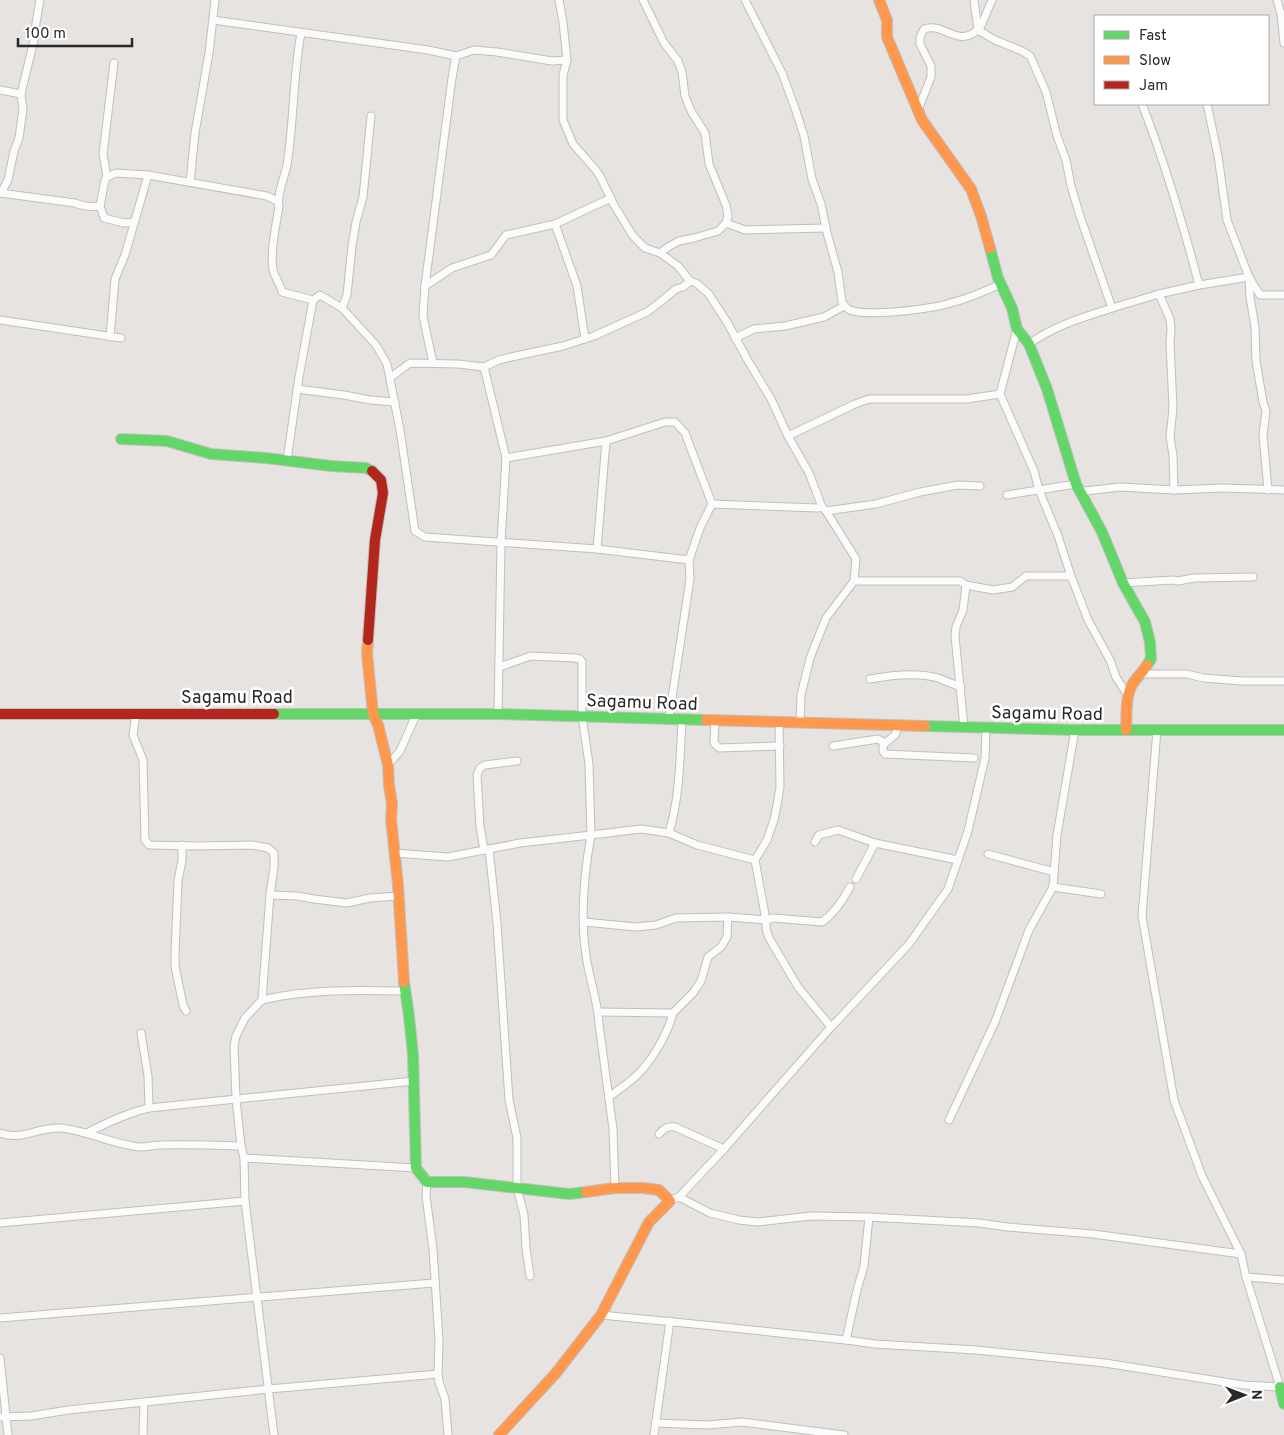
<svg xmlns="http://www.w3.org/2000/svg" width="1284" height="1435" viewBox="0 0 1284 1435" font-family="Overpass,sans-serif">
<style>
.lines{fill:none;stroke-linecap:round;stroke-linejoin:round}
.street-casing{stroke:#c0bfc0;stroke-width:9}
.fast-casing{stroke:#c0bfc0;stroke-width:12}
.slow-casing{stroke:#c0bfc0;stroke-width:12}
.jam-casing{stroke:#c0bfc0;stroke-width:12}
.street{stroke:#fbfbfa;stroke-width:7}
.fast{stroke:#63d668;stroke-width:10}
.slow{stroke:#ff974d;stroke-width:10}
.jam{stroke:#b3261e;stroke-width:10}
.labels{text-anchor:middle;stroke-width:5;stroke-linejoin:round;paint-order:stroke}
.street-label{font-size:18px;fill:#292929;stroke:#fff}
</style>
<rect width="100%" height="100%" fill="#e6e3e0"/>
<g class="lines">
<defs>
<g id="street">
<polyline points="559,0 563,22 567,60 563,75 563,120 573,144 595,169 600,176 614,205 633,236 645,248 660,253 678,266 690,281 696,283 708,293 727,322 747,359 771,399 788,436 809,473 822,507 826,511 856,559 854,581"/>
<polyline points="643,0 664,43 678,61 682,72 685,96 691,111 705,133 709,164 726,205 728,216 726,223 718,231 694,238 679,241 668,247 660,253"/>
<path d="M745 0 782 73 795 108 804 136 812 179 821 204 827 233 838 272 842 302C844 305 847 309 850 310 867 317 932 309 950 303 968 299 985 291 1001 284"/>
<path d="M974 0 978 30 995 40 1022 51 1030 56 1032 60 1046 92 1057 136 1066 160 1071 186 1080 216 1112 308C1084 317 1053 326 1029 344"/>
<polyline points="1277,0 1281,14 1284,43"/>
<polyline points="213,20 428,50 456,56 474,50 497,52 552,61 567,60"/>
<path d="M301 33C293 76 294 121 287 165 285 175 276 198 279 206 276 226 270 251 273 270 275 278 280 283 282 292L313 300 320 295 342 308 376 345 387 364 400 430 415 531 425 537 597 549 689 560"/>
<polyline points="0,90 21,94"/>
<polyline points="1207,104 1218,156 1227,220 1249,277 1260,295 1284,295"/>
<path d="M918 110 931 77V66L920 44V37L924 29C944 21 960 52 981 26L992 0"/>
<polyline points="107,177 116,173 148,175 267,196 277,201"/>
<polyline points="190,182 195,133 209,53 215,0"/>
<path d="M0 193 75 203C84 207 91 207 100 206L105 180 107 177 103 154 114 63"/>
<polyline points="1,193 8,180 14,151 19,138 23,109 21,94 35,36 36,23 40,0"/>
<polyline points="100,206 104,218 124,223 134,222"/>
<polyline points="726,223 745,230 826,228"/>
<polyline points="555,224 577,286 585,339"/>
<polyline points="1199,285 1249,277 1250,297 1255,327 1256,361 1263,402 1266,411 1263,435 1268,490"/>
<polyline points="425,286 452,268 491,255 506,235 555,224 611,198"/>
<polyline points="1159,294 1170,319 1171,329 1170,343 1173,408 1170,437 1173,455 1174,490"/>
<polyline points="342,308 347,295 352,246 356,222 363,197 371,116"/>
<path d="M1112 308 1159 294 1199 285C1183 224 1165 163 1142 104"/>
<polyline points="0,320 121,338"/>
<polyline points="110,337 115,279 125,255 148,175"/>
<polyline points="735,338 754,329 785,326 824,317 844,306"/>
<polyline points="433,363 423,316 425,286 452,78 456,56"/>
<polyline points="484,367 506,458 501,542 498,714"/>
<polyline points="391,377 410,363 458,364 484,367 499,360 511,357 563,346 594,336 647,312 659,303 676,289 683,287 690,281"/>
<polyline points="297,389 344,395 370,400 395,402"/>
<polyline points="1000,394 1034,471 1039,490 1058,536 1071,576"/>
<polyline points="788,436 855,404 869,399 967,399 1000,394 1017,329"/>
<polyline points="506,458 606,441 665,422 675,422 685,433 712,504"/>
<polyline points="287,460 299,377 313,300"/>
<polyline points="1080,490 1085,491 1120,487 1174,490 1222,488 1284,490"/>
<polyline points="1007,495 1076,484"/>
<polyline points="826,511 876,504 920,492 958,485 980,486"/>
<polyline points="597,549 606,441"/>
<polyline points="1123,583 1173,580 1178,581 1194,578 1253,577"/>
<polyline points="499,667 531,656 575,658 580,659 582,662 582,716 589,764 591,835 641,829 669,833 697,845 755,860"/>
<polyline points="1142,674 1187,674 1203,678 1242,681 1284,681"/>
<path d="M870 679C891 675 917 672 938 678 945 681 953 684 961 687"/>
<polyline points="136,713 133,735 143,760 145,840 149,845 197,846 252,845 268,848 274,853 274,867 270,895 262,1000 245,1018 236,1036 234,1046 236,1099 241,1146 244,1158 245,1201 274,1435"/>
<polyline points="669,718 690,579 689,560 700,528 712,504 818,508 822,507"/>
<polyline points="715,720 714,743 719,748 780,746"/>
<polyline points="779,722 780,787 777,805 774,820 767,840 755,860 766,920 766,929 769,938 798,987 831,1027"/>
<polyline points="800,723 801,695 810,658 826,618 854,581 960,581 966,585 993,590 1012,587 1026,576 1071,576 1088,620 1110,660 1116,677 1128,696"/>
<polyline points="899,725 895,735 883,745 883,751 885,754 974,758"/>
<polyline points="964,727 955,636 956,627 963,610 966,585"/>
<polyline points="833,746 878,739 885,743"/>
<polyline points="388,765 400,751 416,715"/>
<path d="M669 833C680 796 680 757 682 719"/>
<polyline points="815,842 819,835 838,830 875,843 958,860"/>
<polyline points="182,845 182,860 178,881 175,954 175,966 183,1005 186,1011"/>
<polyline points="489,849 497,923 509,1100 517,1138 517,1188 524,1215 526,1248 530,1276"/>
<polyline points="484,850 480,826 477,775 480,768 485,765 517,761"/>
<path d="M394 853 448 857 520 843 591 835C584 874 580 916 586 955 589 979 598 1001 599 1024L613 1129 615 1188"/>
<polyline points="988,854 1054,872"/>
<polyline points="856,879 875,843"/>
<polyline points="1053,887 1101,894"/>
<polyline points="270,895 297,896 314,899 347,903 370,898 398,896"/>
<path d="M584 922 636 927 656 925 676 918 728 917 766 920 774 918 822 922C835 913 843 900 850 887"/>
<path d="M262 1000C308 989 357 990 404 991"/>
<polyline points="599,1012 673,1013 693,993 701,981 708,957 721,947 727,937 728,917"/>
<polyline points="141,1033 148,1076 149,1108"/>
<path d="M609 1097C618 1090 629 1083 637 1075 652 1061 668 1033 673 1013"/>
<polyline points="949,1120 995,1022 1029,930 1053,887 1057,835 1075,730"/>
<path d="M0 1133C24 1141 37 1127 60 1128 87 1130 116 1146 141 1147 148 1147 154 1145 160 1145 187 1144 214 1145 241 1146"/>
<path d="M87 1133C108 1122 127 1113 149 1108L414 1081"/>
<path d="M659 1134C664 1128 668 1126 675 1127L724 1149"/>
<polyline points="244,1158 416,1168"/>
<polyline points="427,1182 426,1196 433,1249 439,1340 438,1374 439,1382 445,1399 448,1435"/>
<polyline points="679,1197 710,1213 739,1220 758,1222 811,1216 869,1217 979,1223 1008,1227 1093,1234 1241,1254"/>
<polyline points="670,1201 679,1197 724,1149 831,1027 837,1021 909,944 948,889 968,831 985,758 986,728"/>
<polyline points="0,1223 245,1201"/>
<polyline points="1246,1277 1284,1280"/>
<polyline points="601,1315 704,1325 846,1340 875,1344 976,1350 1105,1363 1243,1385 1280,1387 1246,1277 1241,1254 1202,1176 1174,1100 1142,916 1157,730"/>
<polyline points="0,1318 434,1283"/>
<polyline points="846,1340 857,1290 864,1266 869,1217"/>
<polyline points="0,1358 8,1435"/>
<polyline points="0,1417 31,1416 68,1410 269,1389 438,1374"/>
<polyline points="655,1423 708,1425 742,1422 844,1435"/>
<polyline points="143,1435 144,1402"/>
<polyline points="654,1435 670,1321"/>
</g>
<g id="fast">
<polyline points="990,248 998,278 1012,308 1017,329 1029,344 1047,389 1076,484 1102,532 1123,583 1145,622 1150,642 1151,659 1147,665"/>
<polyline points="121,439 167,441 211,454 266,458 331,466 366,468 372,471"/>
<polyline points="274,714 498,714 706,720"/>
<polyline points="925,726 1075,730 1284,730"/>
<polyline points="404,982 409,1016 413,1055 416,1168 427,1182 464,1182 569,1194 586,1192"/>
<polyline points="1280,1387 1284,1404"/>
</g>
<g id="slow">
<polyline points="879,0 887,20 887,37 922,120 971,189 981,216 990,248"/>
<polyline points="368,640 367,653 373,714 378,725 388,765 389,785 392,804 391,819 398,885 404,982"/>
<polyline points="706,720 925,726"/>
<path d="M1126 730C1127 715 1125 698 1132 685 1136 678 1143 672 1147 665"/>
<polyline points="499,1435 556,1373 601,1315 649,1222 670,1201 659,1190 643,1188 615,1188 586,1192"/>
</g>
<g id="jam">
<polyline points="368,640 375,540 383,493 381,480 372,471"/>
<polyline points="0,714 274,714"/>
</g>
</defs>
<!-- street casing -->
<use href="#street" class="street-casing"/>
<!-- fast casing -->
<use href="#fast" class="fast-casing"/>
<!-- slow casing -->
<use href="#slow" class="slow-casing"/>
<!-- jam casing -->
<use href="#jam" class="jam-casing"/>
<!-- street -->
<use href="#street" class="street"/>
<!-- fast -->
<use href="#fast" class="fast"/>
<!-- slow -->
<use href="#slow" class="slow"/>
<!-- jam -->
<use href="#jam" class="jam"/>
</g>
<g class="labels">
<!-- street labels -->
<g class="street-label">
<text x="237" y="703">Sagamu Road</text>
<text transform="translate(642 702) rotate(2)" y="6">Sagamu Road</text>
<text transform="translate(1047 713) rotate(1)" y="6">Sagamu Road</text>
</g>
</g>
<!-- legend -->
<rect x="1094" y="15" width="175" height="90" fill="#ffffff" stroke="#a9a9a9"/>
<rect x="1104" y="31" width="25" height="8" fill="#63d668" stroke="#a9a9a9"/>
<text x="1139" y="40" font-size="15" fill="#292929">Fast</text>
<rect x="1104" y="56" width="25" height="8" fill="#ff974d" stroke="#a9a9a9"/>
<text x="1139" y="65" font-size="15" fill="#292929">Slow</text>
<rect x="1104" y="81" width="25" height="8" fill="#b3261e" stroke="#a9a9a9"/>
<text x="1139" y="90" font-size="15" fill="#292929">Jam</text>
<!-- north arrow -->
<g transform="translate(1244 1395) rotate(89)" stroke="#ffffff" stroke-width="4" paint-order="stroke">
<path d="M0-4L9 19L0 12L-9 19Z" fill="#292929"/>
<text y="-8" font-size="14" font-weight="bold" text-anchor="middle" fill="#292929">N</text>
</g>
<!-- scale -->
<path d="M18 38v8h114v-8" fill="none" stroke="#292929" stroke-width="2.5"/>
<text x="25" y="38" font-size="15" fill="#292929" stroke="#ffffff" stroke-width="4" paint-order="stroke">100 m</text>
</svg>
